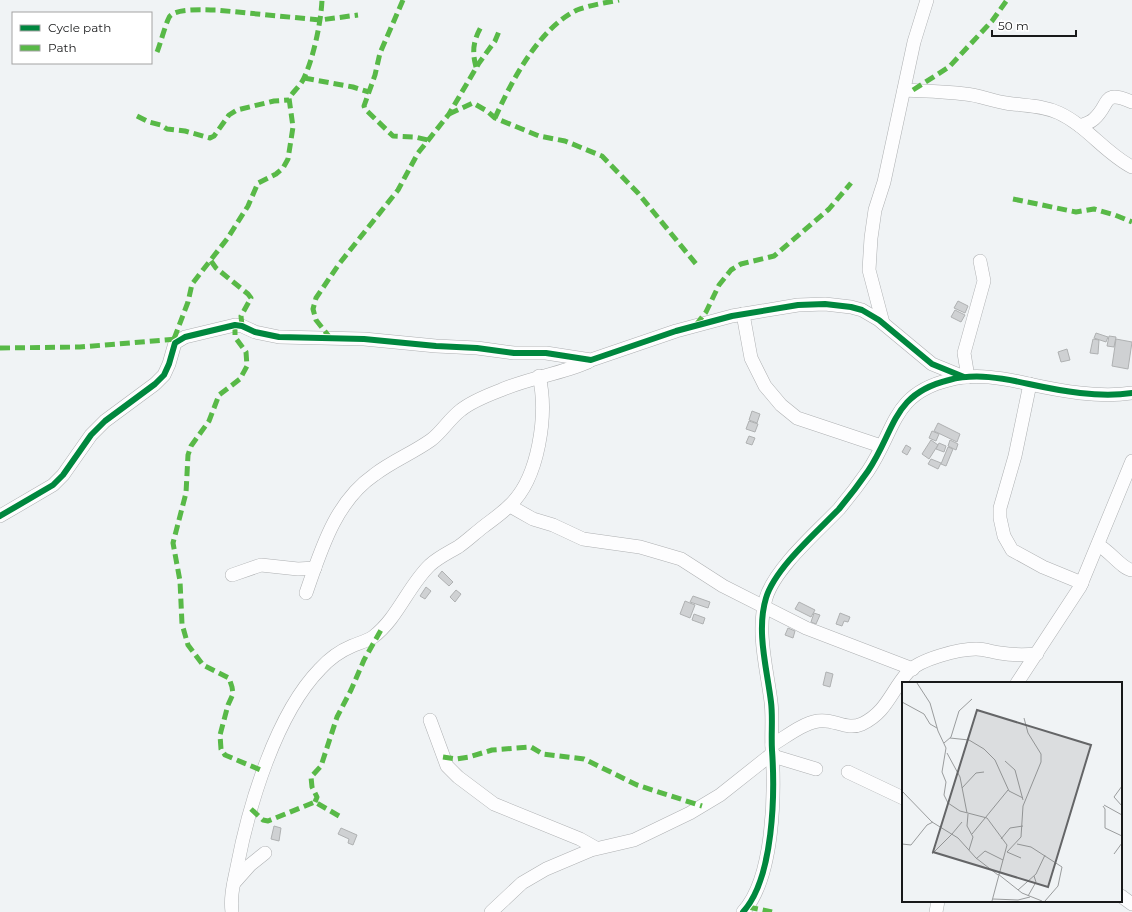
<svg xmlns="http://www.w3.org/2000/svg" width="1132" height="912" viewBox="0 0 1132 912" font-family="Montserrat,sans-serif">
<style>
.building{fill:#cfd1d3;stroke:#afb1b2}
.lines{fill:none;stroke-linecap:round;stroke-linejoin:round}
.street-casing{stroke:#aeb0b2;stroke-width:14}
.street{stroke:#fdfdfe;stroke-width:13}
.quiet{stroke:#58b947;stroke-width:5;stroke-dasharray:10 5;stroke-linecap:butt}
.cycleway-casing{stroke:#fff;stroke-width:8}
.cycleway{stroke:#00873e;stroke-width:6}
.inset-road{fill:none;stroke:#9a9c9d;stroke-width:1}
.view{fill:#646567;fill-opacity:0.15;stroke:#646567;stroke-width:2}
.inset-edge{fill:none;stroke:#18191a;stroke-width:2}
</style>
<rect width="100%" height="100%" fill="#f0f3f5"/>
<!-- building -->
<g class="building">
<polygon points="958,301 968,306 965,313 954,308"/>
<polygon points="955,310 965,315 961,322 951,317"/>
<polygon points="1096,333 1108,337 1106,342 1094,338"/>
<polygon points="1109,336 1116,337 1114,347 1107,346"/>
<polygon points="1093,339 1099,340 1098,354 1090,353"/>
<polygon points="1116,339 1132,342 1128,369 1112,366"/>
<polygon points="1067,349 1070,360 1061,362 1058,352"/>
<polygon points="752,411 760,414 757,423 749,420"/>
<polygon points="749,421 758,424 755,432 746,429"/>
<polygon points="938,423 960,434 957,442 934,431"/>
<polygon points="932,431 939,434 936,441 929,438"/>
<polygon points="749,436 755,438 752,445 746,443"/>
<polygon points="931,440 938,445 929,459 922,454"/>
<polygon points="950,440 958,444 956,450 948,446"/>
<polygon points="939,443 946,446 944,452 936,449"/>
<polygon points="906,445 911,448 907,455 902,452"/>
<polygon points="948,447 953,449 946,466 941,464"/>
<polygon points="931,459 941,463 938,469 928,464"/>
<polygon points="442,571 453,582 449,586 438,576"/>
<polygon points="426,587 431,591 425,599 420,596"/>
<polygon points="456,590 461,594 455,602 450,597"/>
<polygon points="693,596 710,602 708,608 690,602"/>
<polygon points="685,601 695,605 690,618 680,614"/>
<polygon points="799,602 815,610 811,617 795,609"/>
<polygon points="814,613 820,615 816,624 811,622"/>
<polygon points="840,613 850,617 848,622 844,621 842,626 836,624"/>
<polygon points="694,614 705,618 703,624 692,620"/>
<polygon points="788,628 795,631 793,638 785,635"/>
<polygon points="826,672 833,674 830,687 823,685"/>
<polygon points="274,826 281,828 279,841 271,839"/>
<polygon points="341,828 357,835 353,845 348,843 349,839 338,834"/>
</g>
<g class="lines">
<defs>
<g id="street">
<path d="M904 90C924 91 944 91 965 94 979 95 992 101 1006 103 1024 106 1042 105 1059 113 1087 126 1105 153 1132 167"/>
<path d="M1080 126C1084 124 1090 123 1094 119 1111 104 1101 89 1132 102"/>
<polyline points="743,314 751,358 765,386 781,405 797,418 881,446"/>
<polyline points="883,323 869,270 871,238 875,210 884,182 914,42 927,0"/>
<polyline points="968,377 964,353 984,281 980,261"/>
<polyline points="1030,384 1015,456 1000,508 1000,518 1004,536 1012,550 1043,567 1082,583"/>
<polyline points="510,506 533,519 553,525 583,539 640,547 681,559 723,586 806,628 913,669"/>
<polyline points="0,516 53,485 63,475 91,435 105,421 155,384 164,375 169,364 175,343 185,337 235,325 242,326 255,332 279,337 364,339 436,346 477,348 514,353 546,353 591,360 676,331 732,316 798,305 825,304 851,307 862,310 879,320 932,364 964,377"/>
<path d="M1098 545C1110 551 1122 569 1132 570"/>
<polyline points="232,575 261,565 298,569 315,568"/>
<path d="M306 593C321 550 335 502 374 475 392 461 413 453 431 440 442 432 449 419 461 410 472 401 488 395 501 390 529 378 560 374 588 362"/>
<polyline points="1017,683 1080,587 1132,461"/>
<polyline points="430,720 447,766 458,777 494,804 580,839 596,848"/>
<path d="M772 745C786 737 801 724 818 721 834 718 846 731 862 724 887 712 891 691 908 672 920 659 959 649 976 649 985 649 992 652 1000 653 1012 655 1025 655 1037 654"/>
<polyline points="773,756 816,769"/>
<polyline points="848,772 903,798"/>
<polyline points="234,883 250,865 265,853"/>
<polyline points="1121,896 1132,904"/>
<path d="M232 912C230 896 234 882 237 867 249 805 276 714 320 669 329 659 340 651 352 646 359 643 367 641 373 637 398 618 408 586 430 565 439 557 448 553 458 547 467 541 475 533 483 527 492 520 501 514 509 506 539 479 548 414 539 376"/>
<polyline points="491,912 522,883 546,869 591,850 634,840 690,813 720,795 773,753"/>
<path d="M743 912C774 878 775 793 772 750 771 734 773 717 771 702 767 669 756 631 766 598 775 568 817 532 839 509 849 497 859 484 868 471 896 429 892 394 949 380 975 373 1003 378 1029 384 1061 391 1099 398 1132 393"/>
<polyline points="936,912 938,901"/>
</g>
</defs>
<!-- street casing -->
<use href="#street" class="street-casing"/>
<!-- street -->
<use href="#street" class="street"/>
<!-- quiet -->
<g class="quiet">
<polyline points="403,0 380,53 375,75 364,106 365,109 393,136 415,137 428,140"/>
<path d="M157 52C160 45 167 19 170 16 177 8 206 10 216 10L320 20 358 15"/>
<path d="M476 67C472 52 473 41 481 27"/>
<polyline points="304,78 353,87 369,92"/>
<polyline points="913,90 949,67 992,21 1007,0"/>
<polyline points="449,114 473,103 487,111 495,118 539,136 565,141 602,156 638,193 696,264"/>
<polyline points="137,116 149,122 161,125 167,129 185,131 210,138 214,136 229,115 237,110 274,101 289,100"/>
<path d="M495 118C511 82 539 28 577 10 590 5 605 3 619 0"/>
<polyline points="1013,199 1076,212 1094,209 1115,215 1132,222"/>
<polyline points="211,261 216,268 248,294 251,298 241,316 242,326"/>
<polyline points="235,325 235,337 246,352 247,366 240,379 219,395 209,421 191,446 188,455 186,493 173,543 180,581 182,624 188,645 203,665 229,678 232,687 233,694 228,705 220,735 221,749 225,755 263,771"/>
<polyline points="696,325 706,312 719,285 731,270 741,264 774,256 829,209 851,183"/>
<path d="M174 339 188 302 192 284 227 239 248 206 258 183 276 174 283 168 288 159 293 127 289 98C293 92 299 87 303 80 313 60 321 23 322 0"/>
<polyline points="331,339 316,320 313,309 316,298 339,264 398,190 418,153 449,114 479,63 495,41 500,29"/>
<polyline points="0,348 80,347 178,339"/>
<polyline points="443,757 456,759 469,757 492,750 531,747 543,754 584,759 637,785 702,806"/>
<polyline points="315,802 317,797 312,787 311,777 321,766 337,717 351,690 364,660 381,630"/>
<polyline points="251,809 263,820 268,821 315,802 339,816"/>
<polyline points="748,907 772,912"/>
</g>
<defs>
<g id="cycleway">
<polyline points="0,516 53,485 63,475 91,435 105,421 155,384 164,375 169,364 175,343 185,337 235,325 242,326 255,332 279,337 364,339 436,346 477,348 514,353 546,353 591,360 676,331 732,316 798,305 825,304 851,307 862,310 879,320 932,364 964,377"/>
<path d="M743 912C774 878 775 793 772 750 771 734 773 717 771 702 767 669 756 631 766 598 775 568 817 532 839 509 849 497 859 484 868 471 896 429 892 394 949 380 975 373 1003 378 1029 384 1061 391 1099 398 1132 393"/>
</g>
</defs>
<!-- cycleway casing -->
<use href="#cycleway" class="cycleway-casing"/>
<!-- cycleway -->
<use href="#cycleway" class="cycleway"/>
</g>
<!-- overview -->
<g transform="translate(902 682)">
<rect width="220" height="220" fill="#f0f3f5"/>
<path class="inset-road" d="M15 1 28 21 36 49 44 66 40 90 44 100 42 113 46 121 58 129 85 136 105 163 90 219M0 20 22 32 28 42 35 46M48 56 67 58 82 67 93 78 107 109 121 116M42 61 49 55 57 29 70 17M45 71 58 95 65 131M103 79 113 88 121 118M220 104 212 115 220 124M60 106 74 91 82 90M0 109 30 140 56 156 74 176 96 193M202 123 220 133M201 124 203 127V146L220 154M66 132 65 144 71 155 67 168M50 152 60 140M70 152 106 108M99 157 108 146 121 144M0 162 9 163 25 143 31 140M115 162 129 165 160 185 156 204 143 219M105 170 119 155 121 124 139 80V72L126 51 122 36M105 170 119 176M30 172 50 152M212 172 220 161M74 177 83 169 101 178M96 192 120 211 140 219M116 208 134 192 143 173M126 214 134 200 132 194M91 217 116 218 128 215"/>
<path class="view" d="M75 28 189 63 146 205 31 170Z"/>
<rect width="220" height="220" class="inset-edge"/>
</g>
<!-- legend -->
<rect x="12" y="12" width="140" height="52" fill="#ffffff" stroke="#a3a3a3"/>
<rect x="20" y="25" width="20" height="6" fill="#00873e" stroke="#a3a3a3"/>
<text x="48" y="32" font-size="12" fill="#18191a">Cycle path</text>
<rect x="20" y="45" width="20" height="6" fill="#58b947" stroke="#a3a3a3"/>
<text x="48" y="52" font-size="12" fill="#18191a">Path</text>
<!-- scale -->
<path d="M992 30v6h84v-6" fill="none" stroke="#18191a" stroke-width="2"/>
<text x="998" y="30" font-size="12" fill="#18191a" stroke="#ffffff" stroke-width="3" paint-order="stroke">50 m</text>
</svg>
